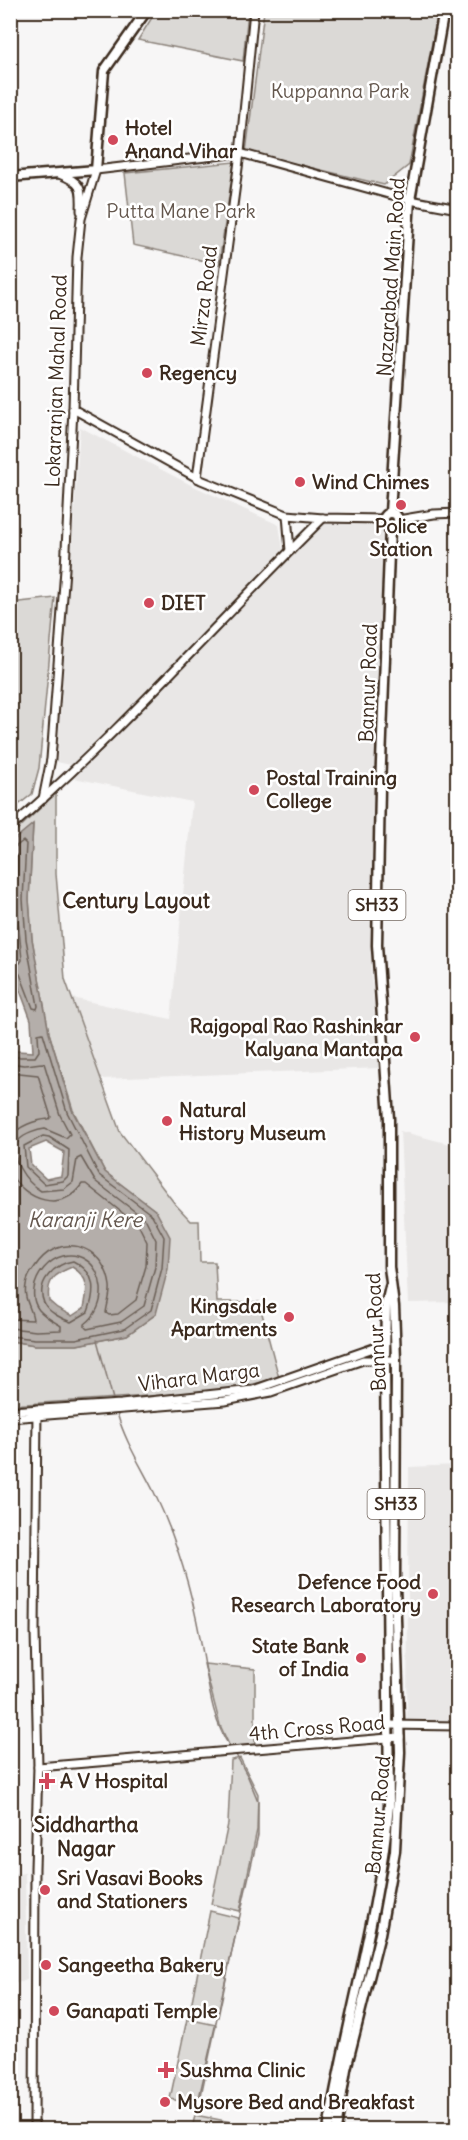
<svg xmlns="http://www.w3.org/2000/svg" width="468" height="2140" viewBox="0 0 468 2140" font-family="Delius,sans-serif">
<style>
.built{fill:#e9e7e6}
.green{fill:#dbd9d6;stroke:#8b827a;stroke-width:1.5}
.water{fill:#b4aeaa;stroke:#847972;stroke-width:1.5;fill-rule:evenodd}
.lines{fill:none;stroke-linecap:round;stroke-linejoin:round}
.shore{stroke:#6b5f56;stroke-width:1.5}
.stream{stroke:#847972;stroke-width:1.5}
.secondary-casing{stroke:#3b2a1e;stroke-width:11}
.primary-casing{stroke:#3b2a1e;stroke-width:13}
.secondary{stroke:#fff;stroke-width:7}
.primary{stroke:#fff;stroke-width:8}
.poi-dot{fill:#d1495b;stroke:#fff;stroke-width:2}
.labels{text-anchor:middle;stroke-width:5;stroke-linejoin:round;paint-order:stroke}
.shield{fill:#fff;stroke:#766a62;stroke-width:1.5}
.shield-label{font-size:18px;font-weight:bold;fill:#3b2a1e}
.park-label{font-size:20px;fill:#63564c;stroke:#fff}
.poi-label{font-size:20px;font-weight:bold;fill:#3b2a1e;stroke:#fff;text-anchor:start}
.street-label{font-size:20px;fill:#3b2a1e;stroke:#fff}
.neighbourhood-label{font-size:21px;font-weight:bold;fill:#3b2a1e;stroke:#fff}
.water-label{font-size:21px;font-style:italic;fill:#65584f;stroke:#fff}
</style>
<rect width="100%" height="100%" fill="#f7f6f6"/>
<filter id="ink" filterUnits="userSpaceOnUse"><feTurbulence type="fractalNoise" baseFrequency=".0167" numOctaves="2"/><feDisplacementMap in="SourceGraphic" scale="12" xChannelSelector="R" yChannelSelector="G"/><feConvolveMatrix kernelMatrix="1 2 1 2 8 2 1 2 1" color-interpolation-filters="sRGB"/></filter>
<g filter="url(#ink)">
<!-- built -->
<g class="built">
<polygon points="80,427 189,484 279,525 283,549 179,658 71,765 57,762"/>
<polygon points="325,522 380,523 387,531 371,891 371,974 380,1068 101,1079 72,998 171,1019 192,802 74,778"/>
<polygon points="400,1131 457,1146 457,1302 408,1303"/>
<polygon points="457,1465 457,1722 407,1721 409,1467"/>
<polygon points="25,1873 27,1980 11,1985 11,1875"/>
</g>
<!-- green -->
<g class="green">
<polygon points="156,11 248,11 243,61 138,40"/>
<polygon points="264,11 438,11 409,165 384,185 246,152"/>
<polygon points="234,162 219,264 133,245 125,173"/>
<polygon points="55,598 39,768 32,794 11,811 11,603"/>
<polygon points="56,793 56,874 65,979 120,1132 175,1204 191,1221 199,1221 200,1262 215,1262 217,1302 259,1302 279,1378 224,1391 11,1405 11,1341 35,1345 77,1345 127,1335 156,1314 156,1211 105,1172 73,1110 49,1033 32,939 29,899 33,825 11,843 11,836"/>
<polygon points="204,1664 255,1669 255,1745 230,1747 220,1725"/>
<polygon points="240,1758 258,1794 257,1830 240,1911 211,1904 228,1824 231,1760"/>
<polygon points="210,1911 239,1918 218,2017 190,2011"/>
<polygon points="187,2019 216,2025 199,2105 170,2099"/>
<polygon points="195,2115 262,2128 261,2129 192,2129"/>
</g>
<!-- water -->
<path class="water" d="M33 824 29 899 32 939 49 1033 72 1110 105 1172 156 1211 170 1237 168 1269 156 1314 127 1335 77 1345H35L11 1341V1043L17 1051 33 1052 31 1020 15 977 11 973 10 843ZM46 1142 64 1152 61 1176 46 1179 31 1165 29 1149ZM72 1267C90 1278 88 1289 84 1308L72 1316 57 1308 49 1301C46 1281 54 1274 72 1267Z"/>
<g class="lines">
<!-- shore -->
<g class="shore">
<polyline points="10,847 15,847 23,841 26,844 23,899 26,939 38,1006 37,1009 33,1008 20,974 15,970 10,969"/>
<polyline points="10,855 16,855 18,857 16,900 22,960 20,963 10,961"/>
<polyline points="10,1053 16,1057 35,1057 39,1051 38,1034 43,1033 67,1112 99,1175 152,1215 164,1237 162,1268 151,1310 124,1329 76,1339 35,1339 10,1336"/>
<path d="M10 1062C26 1068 32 1063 44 1063L60 1115 70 1134 66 1138 45 1129C37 1130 25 1134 19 1140 6 1156 27 1183 41 1191L64 1189 73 1182 77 1159 81 1157 95 1181 146 1220 156 1240 155 1267 144 1306 121 1322 87 1329 85 1327V1324C96 1316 102 1302 101 1288 100 1277 95 1265 86 1260 55 1240 20 1286 39 1310 45 1317 53 1321 61 1326V1330L36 1331 10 1328"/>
<path d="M10 1072 38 1075 51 1117 49 1119C35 1120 19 1126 10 1137"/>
<polygon points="43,1136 49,1137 69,1150 68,1176 63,1181 44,1184 26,1167 24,1146"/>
<path d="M10 1173C25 1200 62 1214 82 1184H86L139 1226 147 1242 146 1266 136 1300 118 1314 109 1315 106 1313C107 1304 111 1295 110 1286 104 1242 57 1231 34 1268 30 1273 27 1278 26 1285 23 1300 32 1308 33 1320L10 1319"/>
<path d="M73 1261C96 1272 96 1290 88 1312L71 1322C62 1319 48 1312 44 1303 35 1282 55 1264 73 1261Z"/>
</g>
<!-- stream -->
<g class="stream">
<polyline points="97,1340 114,1403"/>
<path d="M117 1413C125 1441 141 1466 154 1492 179 1544 195 1603 204 1660 209 1689 213 1722 230 1747"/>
<polyline points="199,2098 258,1835 258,1801 248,1777 235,1753"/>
</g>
<defs>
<g id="secondary">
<path d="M59 174C82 183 82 187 81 211"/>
<polyline points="73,409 201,480 287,515 323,518 384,519"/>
<polyline points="197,478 240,153 254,10"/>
<polyline points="287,515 290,551"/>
<polyline points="398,520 434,514 458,513"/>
<polyline points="43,799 51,759 65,569 73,409 77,257 81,219 96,170 240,153 410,200 458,209"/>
<path d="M10 828C121 732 218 621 323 518"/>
<polyline points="10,1411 121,1404 253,1390 385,1344"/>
<polyline points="10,1418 225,1401 271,1392 363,1360 396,1360"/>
<polyline points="389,1725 458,1726"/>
<polyline points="38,1767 400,1737"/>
<polyline points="34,2130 35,1868 38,1767 35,1632 37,1409"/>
</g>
<g id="primary">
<polyline points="10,177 96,170 104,71 147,10"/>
<polyline points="390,512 410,200 444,10"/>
<circle cx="391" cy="520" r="7"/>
<path d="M328 2130C346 2022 379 1915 389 1806L385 1359 386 1304 390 1287"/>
<polyline points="336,2130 346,2069 380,1934 395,1851 400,1752 395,1586 396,1360 394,1306 389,1267 389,1119 377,945 380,788 390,527"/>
</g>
</defs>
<!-- secondary casing -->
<use href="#secondary" class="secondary-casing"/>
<!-- primary casing -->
<use href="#primary" class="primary-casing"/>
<!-- secondary -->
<use href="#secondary" class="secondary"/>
<!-- primary -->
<use href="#primary" class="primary"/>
</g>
</g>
<!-- markers -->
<g class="poi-dot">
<circle cx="113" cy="140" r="6"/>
<circle cx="147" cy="373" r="6"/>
<circle cx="300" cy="482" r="6"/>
<circle cx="401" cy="505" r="6"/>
<circle cx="149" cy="603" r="6"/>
<circle cx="254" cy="790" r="6"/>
<circle cx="415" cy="1037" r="6"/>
<circle cx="167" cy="1121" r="6"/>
<circle cx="289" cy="1317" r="6"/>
<circle cx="433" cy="1594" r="6"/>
<circle cx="361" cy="1658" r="6"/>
<path d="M44 1772h6v6h6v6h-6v6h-6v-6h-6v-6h6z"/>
<circle cx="45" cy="1890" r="6"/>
<circle cx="46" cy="1965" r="6"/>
<circle cx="54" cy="2011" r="6"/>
<path d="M163 2061h6v6h6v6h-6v6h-6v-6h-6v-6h6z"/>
<circle cx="165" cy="2102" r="6"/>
</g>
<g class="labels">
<!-- shield labels -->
<g class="shield">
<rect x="348.5" y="890" width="57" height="30" rx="4.5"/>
<rect x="367.5" y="1489" width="57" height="30" rx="4.5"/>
</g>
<g class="shield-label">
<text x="377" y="911">SH33</text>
<text x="396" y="1510">SH33</text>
</g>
<!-- park labels -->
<g class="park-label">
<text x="340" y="98">Kuppanna Park</text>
<text x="181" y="218">Putta Mane Park</text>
</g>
<!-- poi labels -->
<g class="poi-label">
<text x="125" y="135">Hotel<tspan x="125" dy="23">Anand Vihar</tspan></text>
<text x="159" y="380">Regency</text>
<text x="312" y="489">Wind Chimes</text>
<text x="401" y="533" text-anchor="middle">Police<tspan x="401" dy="23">Station</tspan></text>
<text x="161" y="610">DIET</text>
<text x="266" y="785">Postal Training<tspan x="266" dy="23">College</tspan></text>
<text x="403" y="1033" text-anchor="end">Rajgopal Rao Rashinkar<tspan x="403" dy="23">Kalyana Mantapa</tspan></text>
<text x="179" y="1117">Natural<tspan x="179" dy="23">History Museum</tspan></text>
<text x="277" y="1313" text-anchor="end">Kingsdale<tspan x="277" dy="23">Apartments</tspan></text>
<text x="421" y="1589" text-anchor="end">Defence Food<tspan x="421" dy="23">Research Laboratory</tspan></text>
<text x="349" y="1653" text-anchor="end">State Bank<tspan x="349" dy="23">of India</tspan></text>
<text x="60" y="1788">A V Hospital</text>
<text x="57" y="1885">Sri Vasavi Books<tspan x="57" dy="23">and Stationers</tspan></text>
<text x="58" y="1972">Sangeetha Bakery</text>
<text x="66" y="2018">Ganapati Temple</text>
<text x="180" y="2077">Sushma Clinic</text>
<text x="177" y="2109">Mysore Bed and Breakfast</text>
</g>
<!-- street labels -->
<g class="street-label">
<text transform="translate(391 277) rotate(-86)" y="7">Nazarabad Main Road</text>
<text transform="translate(204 296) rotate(-83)" y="7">Mirza Road</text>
<text transform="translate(56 381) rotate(-88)" y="7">Lokaranjan Mahal Road</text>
<text transform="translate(368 683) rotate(-88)" y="7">Bannur Road</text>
<text transform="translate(376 1332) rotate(-93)" y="7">Bannur Road</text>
<text transform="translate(199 1377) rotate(-7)" y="7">Vihara Marga</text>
<text transform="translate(317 1728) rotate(-5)" y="7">4th Cross Road</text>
<text transform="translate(378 1815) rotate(-85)" y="7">Bannur Road</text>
</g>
<!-- neighbourhood labels -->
<g class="neighbourhood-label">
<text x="136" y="908">Century Layout</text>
<text x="86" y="1832">Siddhartha<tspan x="86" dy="24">Nagar</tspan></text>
</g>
<!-- water labels -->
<g class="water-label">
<text x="85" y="1227">Karanji Kere</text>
</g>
</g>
<!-- margin -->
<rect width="468" height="2140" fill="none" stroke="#fff" stroke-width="36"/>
<rect x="18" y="18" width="432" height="2104" fill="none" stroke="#3b2a1e" stroke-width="2" filter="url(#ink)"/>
</svg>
